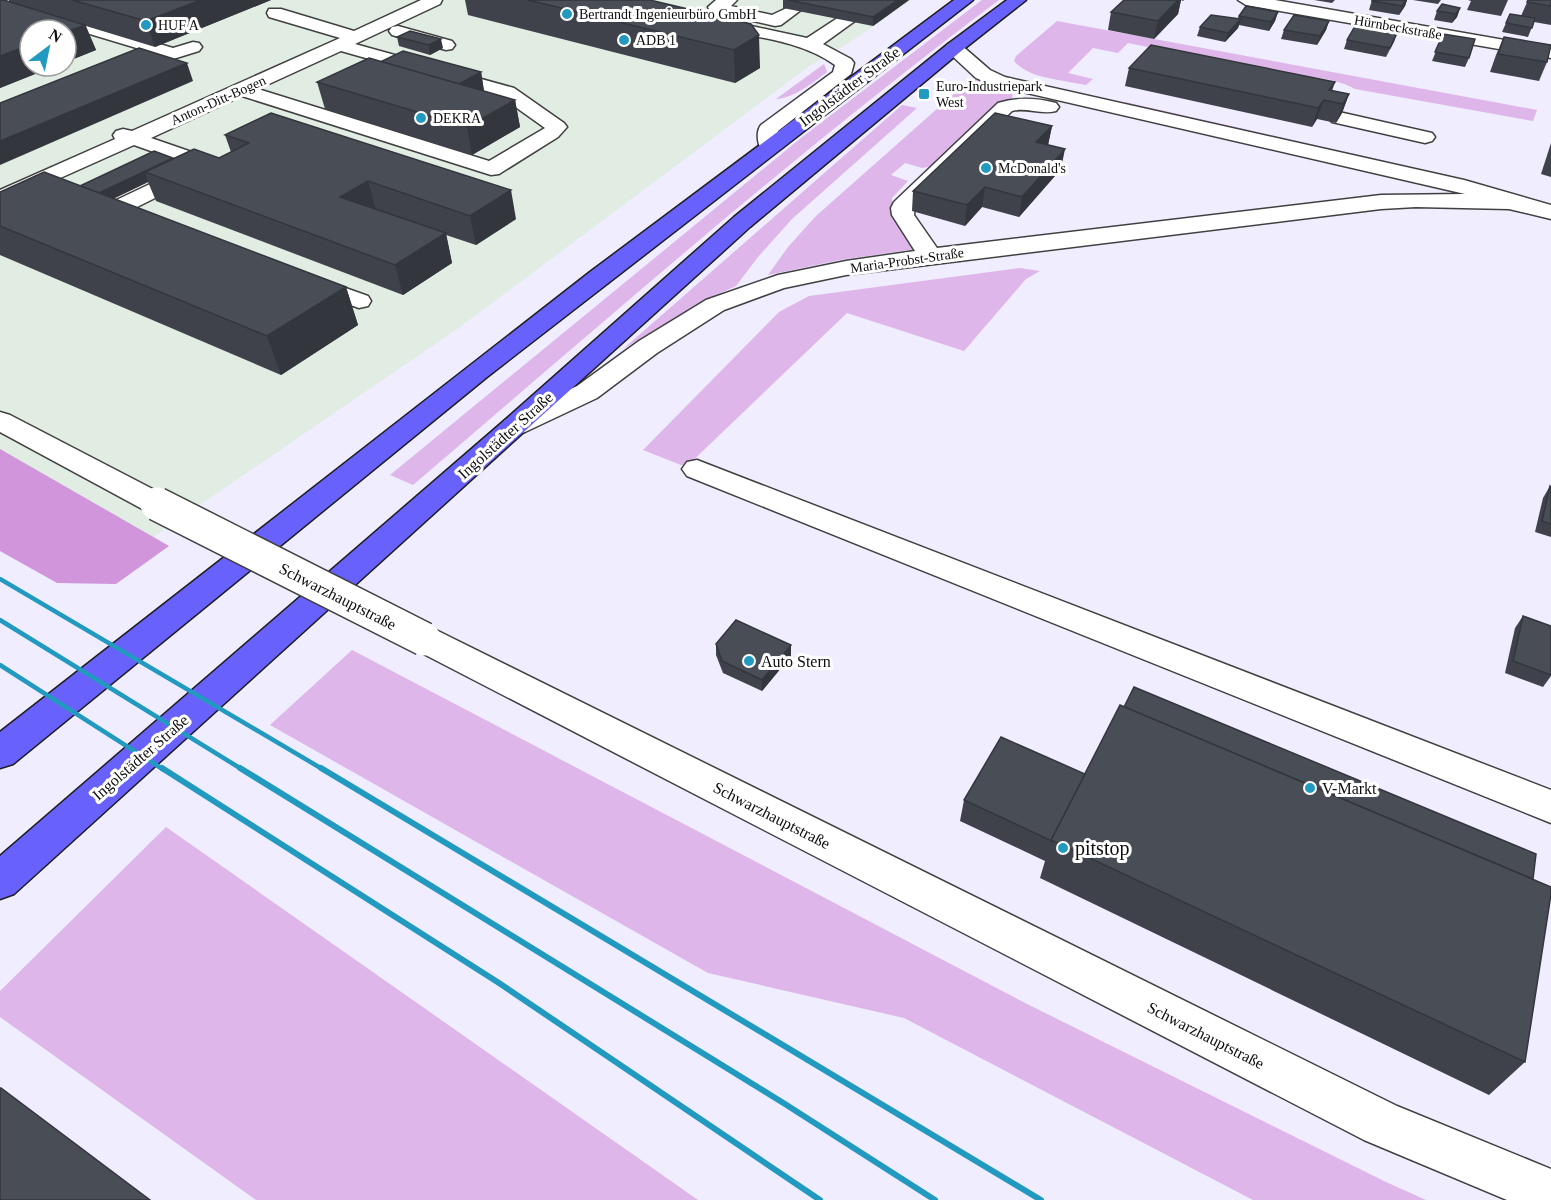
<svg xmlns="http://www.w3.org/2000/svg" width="1551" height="1200" viewBox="0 0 1551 1200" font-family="Georgia,serif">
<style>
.industrial{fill:#e1ece3;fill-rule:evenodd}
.green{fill:#deb6ea}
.forest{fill:#d095db}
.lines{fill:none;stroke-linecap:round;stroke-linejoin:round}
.minor-casing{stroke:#404040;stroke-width:3}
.major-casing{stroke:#1e1e1e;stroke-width:3}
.minor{fill:#fff;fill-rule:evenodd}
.major{fill:#6861fb;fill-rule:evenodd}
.rail-far1{stroke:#229ac0;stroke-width:4.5}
.rail{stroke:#229ac0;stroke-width:6}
.minor-bridge-casing{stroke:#404040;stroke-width:36;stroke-linecap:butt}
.minor-bridge{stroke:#fff;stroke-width:33}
.wall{fill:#3f424a}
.shaded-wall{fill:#33363c}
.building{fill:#494d56;stroke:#33363c;stroke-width:1.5}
.poi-dot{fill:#229ac0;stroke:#fff;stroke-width:2}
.labels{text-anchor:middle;stroke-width:6;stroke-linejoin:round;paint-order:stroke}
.far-poi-label{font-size:14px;fill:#0d0d0d;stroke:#fff;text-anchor:start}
.far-street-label{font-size:14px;fill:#0d0d0d;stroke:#fff}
.street-label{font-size:16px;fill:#0d0d0d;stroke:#fff}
.poi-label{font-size:16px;fill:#0d0d0d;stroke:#fff;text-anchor:start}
.near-poi-label{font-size:20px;fill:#0d0d0d;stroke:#fff;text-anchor:start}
</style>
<rect width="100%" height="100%" fill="#efedff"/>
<!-- industrial -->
<path class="industrial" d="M0 0H912L850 42 808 67 460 327 140 546 0 471ZM30 30H66V66H30Z"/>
<!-- green -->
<g class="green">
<path d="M982 0H999C796 152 605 321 413 485L390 475 801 138Z"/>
<path d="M1057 21 1537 110 1533 121 1355 89C1338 80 1316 76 1296 77L1128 43 1118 53 1093 48 1068 73 1093 79 1086 85C1065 80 1029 79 1014 61L1016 56Z"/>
<path d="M824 64 827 72C813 83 793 98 776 99Z"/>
<polygon points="973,77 1013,90 1012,100 1006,101 935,166 922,168 905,163 891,175 908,181 892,198 892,209 916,249 840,260 768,275 788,247 816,216"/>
<polygon points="1125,102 1386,161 1381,163 1128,106"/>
<polygon points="902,105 917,108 792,219 758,257 736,286 703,301 623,349"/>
<polygon points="1020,268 1040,271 1026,279 964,351 847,313 686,467 643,450 779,312 809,296"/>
<polygon points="352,650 1027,1004 1386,1182 1426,1200 1253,1200 904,1018 708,973 270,725"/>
<polygon points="166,827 698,1200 256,1200 0,1017 0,991"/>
</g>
<!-- forest -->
<polygon class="forest" points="0,449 169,546 116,584 57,583 0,551"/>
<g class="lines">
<defs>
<g id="minor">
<polygon points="0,0 11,0 173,48 193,42 199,43 202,47 199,51 173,59 0,7"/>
<path d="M421 0H442L440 4 355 44 514 88 564 123 567 127 558 137 499 174 491 175 242 96 151 138 215 160 219 164 215 168 135 208 156 216 159 221 156 226C144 229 112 219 105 209L108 204 190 165 134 145 0 205V190L115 139 113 135 116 131 123 129 132 131 340 38 269 17 267 13 269 9H281L354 31ZM341 51 500 96 545 128 489 161 258 89Z"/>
<polygon points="716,0 737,0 731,6 772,15 793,5 799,6 801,10 781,25 775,26 710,11 708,7"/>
<path d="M865 0H884L823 44 851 59 854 63 851 74 778 131 779 146 776 150 769 152 762 150C757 144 756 131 761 125L833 72 835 65C799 39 750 37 708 27L705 23 708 19 714 18 807 38Z"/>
<polygon points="1238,0 1275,0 1551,48 1551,58 1246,5"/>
<polygon points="398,26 452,41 455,45 452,49 446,50 392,35 389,31 392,27"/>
<path d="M954 43 960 44 990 70 1005 77 1464 180 1551 205V219L1509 209 1416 207 1381 209 846 275 784 288 724 310 657 353 597 398 525 432 515 435 505 432 501 426 505 420 577 386 639 341 706 300 778 275 846 261 915 251 892 215 891 208 894 202 998 103C1018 97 1036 98 1056 103L1059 107 1056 111C1041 115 1026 107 1012 111L915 205 914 215 937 248 1381 195 1465 194 992 85 976 78 948 52 945 48 948 44Z"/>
<polygon points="1339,112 1432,133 1435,137 1432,141 1425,143 1332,122 1329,118 1332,114"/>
<polygon points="309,275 368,296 371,301 368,306 359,308 300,287 297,282 300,277"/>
<polygon points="0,412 10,415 168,497 172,504 168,511 157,514 146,511 0,432"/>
<polygon points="697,460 1551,790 1551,823 687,476 682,469 687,462"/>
<polygon points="424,626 436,630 1397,1106 1551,1169 1551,1200 1507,1200 1364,1140 412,648 407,639 412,630"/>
</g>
<g id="major">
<polygon points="954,0 973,0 487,377 13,764 0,768 0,732 590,272"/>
<polygon points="1007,0 1026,0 960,52 750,227 14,894 0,899 0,856 505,420 734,217 948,44"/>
</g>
</defs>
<!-- minor casing -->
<use href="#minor" class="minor-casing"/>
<!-- major casing -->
<use href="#major" class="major-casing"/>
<!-- minor -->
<use href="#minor" class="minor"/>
<!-- major -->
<use href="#major" class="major"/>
<!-- rail-far1 -->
<g class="rail-far1">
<polyline points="0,579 324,770"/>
<polyline points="0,620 243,770"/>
<polyline points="0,665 164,770"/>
</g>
<!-- rail -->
<g class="rail">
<polyline points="162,768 499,983 820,1200"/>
<polyline points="240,768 785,1104 935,1200"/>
<polyline points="321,768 1041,1200"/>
</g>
<defs>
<polyline id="minor-bridge" points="157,504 424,639"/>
</defs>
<!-- minor-bridge casing -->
<use href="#minor-bridge" class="minor-bridge-casing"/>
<!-- minor-bridge -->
<use href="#minor-bridge" class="minor-bridge"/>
</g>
<!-- wall -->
<g class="wall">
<polygon points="0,0 9,2 9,0 271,0 155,47 86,26 96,50 66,62 66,30 30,66 55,66 0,88"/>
<polygon points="465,0 650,0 751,24 760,68 735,83 468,15"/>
<polygon points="783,0 909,0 873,26 783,8"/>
<polygon points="1124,0 1184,0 1183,1 1181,0 1178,14 1154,39 1108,30 1111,12"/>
<polygon points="1314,0 1335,0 1332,3"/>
<polygon points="1372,0 1407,0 1405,6 1399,15 1369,10"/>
<polygon points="1413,0 1441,0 1438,4"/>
<polygon points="1468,0 1508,0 1501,16 1467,10 1471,1"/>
<polygon points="1528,0 1551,0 1551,25 1534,22 1528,37 1502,32 1510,14 1521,16"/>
<polygon points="1460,8 1457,17 1452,23 1434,20 1437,11"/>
<polygon points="1278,12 1275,21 1269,31 1239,25 1238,28 1225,42 1197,36 1200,27 1238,18 1239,16"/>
<polygon points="1329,21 1326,30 1317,45 1281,39 1284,30"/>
<polygon points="1397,33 1386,57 1344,49 1347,40"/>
<polygon points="1443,34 1469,58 1465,67 1432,61"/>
<polygon points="397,37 443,48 430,55 399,46"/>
<polygon points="1504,37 1547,62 1539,81 1490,72 1496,55"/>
<polygon points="380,62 481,72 484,91 515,100 520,127 472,155 325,109 317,82"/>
<polygon points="1129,68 1335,82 1332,91 1349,94 1342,113 1336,123 1317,119 1312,127 1125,86"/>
<polygon points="1052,126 1048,145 1061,169 1019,217 982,207 965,226 912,211 913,191"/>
<polygon points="225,135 516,219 476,245 446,235 452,263 403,295 156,201 148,182 113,199 346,287 358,325 281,375 0,255 0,192 80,186 174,159 219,158 231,152"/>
<polygon points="1551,143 1551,177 1541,174"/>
<polygon points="1550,486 1551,487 1551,537 1535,532 1543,498"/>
<polygon points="1523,616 1551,626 1551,676 1543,687 1505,673 1515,628"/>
<polygon points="716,644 791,656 762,691 723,673 716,655"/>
<polygon points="1085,774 1533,879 1525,1062 1489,1095 1040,878 1045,861 960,821 964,800"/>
</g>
<!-- shaded-wall -->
<g class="shaded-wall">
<polygon points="201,0 271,0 155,47 146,21"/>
<polygon points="898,0 909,0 873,26 873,17"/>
<polygon points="1178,0 1181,0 1178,14 1154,39 1158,21"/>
<polygon points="1406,0 1407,0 1405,6 1399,15 1402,6"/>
<polygon points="1460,8 1457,17 1452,23 1456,14"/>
<polygon points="1278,12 1275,21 1269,31 1271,22"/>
<polygon points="1241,19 1238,28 1225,42 1228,33"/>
<polygon points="1329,21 1326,30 1317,45 1320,36"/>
<polygon points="85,25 96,50 66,62 66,32"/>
<polygon points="1397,33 1394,42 1386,57 1390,48"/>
<polygon points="759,35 760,68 735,83 734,50"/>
<polygon points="441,39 443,48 430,55 429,45"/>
<polygon points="30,45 30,66 55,66 0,88 0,56"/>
<polygon points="187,63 193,81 0,165 0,141"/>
<polygon points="481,72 484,91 449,89"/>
<polygon points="1349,94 1342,113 1336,123 1343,104"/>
<polygon points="515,100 520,127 472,155 467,127"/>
<polygon points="1324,100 1317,119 1312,127 1318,108"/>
<polygon points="1052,126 1048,145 1036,142"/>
<polygon points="1065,149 1061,169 1019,217 1022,197"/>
<polygon points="173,158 177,168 145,172 148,182 104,203 99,193"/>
<polygon points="368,181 376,210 340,197"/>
<polygon points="985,187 982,207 965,226 967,205"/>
<polygon points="511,190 516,219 476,245 470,216"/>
<polygon points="446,233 452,263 403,295 395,265"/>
<polygon points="346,287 358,325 281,375 267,336"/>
<polygon points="791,645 791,656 762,691 762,680"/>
</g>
<!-- building -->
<g class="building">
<polygon points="0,0 4,0 85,25 66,32 66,30 30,30 30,45 0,56"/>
<polygon points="72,0 201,0 146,21"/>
<polygon points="528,0 650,0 751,24 759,35 734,50"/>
<polygon points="788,0 898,0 873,17"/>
<polygon points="1124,0 1178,0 1158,21 1111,12"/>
<polygon points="1372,0 1406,0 1402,6 1372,1"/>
<polygon points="1528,0 1551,0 1551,6 1527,2"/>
<polygon points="1442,4 1460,8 1456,14 1437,11"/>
<polygon points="1246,6 1278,12 1271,22 1239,16"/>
<polygon points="1510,14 1535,18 1532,28 1506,23"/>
<polygon points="1211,15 1241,19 1228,33 1200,27"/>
<polygon points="1294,15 1329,21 1320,36 1284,30"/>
<polygon points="1355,26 1397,33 1390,48 1347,40"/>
<polygon points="410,31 441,39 429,45 397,37"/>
<polygon points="1443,34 1475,39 1469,58 1435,52"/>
<polygon points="1504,37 1551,45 1547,62 1498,54"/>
<polygon points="1151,45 1335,82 1329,90 1349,94 1343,104 1324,100 1318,108 1129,68"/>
<polygon points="139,48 187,63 0,141 0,103"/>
<polygon points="403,51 481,72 459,84 380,62"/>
<polygon points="369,58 515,100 467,127 317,82"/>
<polygon points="271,113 511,190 470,216 368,181 340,197 446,233 395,265 145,172 194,149 219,158 249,143 225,135"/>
<polygon points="995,113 1052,126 1036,142 1065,149 1022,197 985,187 967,205 913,191"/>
<polygon points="154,151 173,158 99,193 80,186"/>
<polygon points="44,172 346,287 267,336 0,226 0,192"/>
<polygon points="1550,486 1551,487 1551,524 1542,521"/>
<polygon points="1523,616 1551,626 1551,675 1513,661"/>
<polygon points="736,620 791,645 762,680 722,661 716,644"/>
<polygon points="1134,687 1536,854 1533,879 1124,707"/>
<polygon points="1120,705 1551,887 1551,894 1525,1062 1051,840"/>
<polygon points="1001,737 1085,774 1051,840 1054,842 964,800"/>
<polygon points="0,1088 1,1088 150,1200 0,1200"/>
</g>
<!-- markers -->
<g class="poi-dot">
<circle cx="567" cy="14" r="6"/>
<circle cx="146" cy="25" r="6"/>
<circle cx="624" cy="40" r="6"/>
<rect x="918" y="88" width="12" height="12" rx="3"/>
<circle cx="421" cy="118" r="6"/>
<circle cx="986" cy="168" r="6"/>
<circle cx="749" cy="661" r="6"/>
<circle cx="1310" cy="788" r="6"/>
<circle cx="1063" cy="848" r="6"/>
</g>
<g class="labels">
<!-- far-poi labels -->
<g class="far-poi-label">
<text x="579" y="19">Bertrandt Ingenieurbüro GmbH</text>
<text x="158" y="30">HUF A</text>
<text x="636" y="45">ADB 1</text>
<text x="936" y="91">Euro-Industriepark<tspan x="936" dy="16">West</tspan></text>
<text x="433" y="123">DEKRA</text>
<text x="998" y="173">McDonald's</text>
</g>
<!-- far-street labels -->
<g class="far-street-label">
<text transform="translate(1398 27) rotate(10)" y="5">Hürnbeckstraße</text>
<text transform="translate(218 100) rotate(-24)" y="5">Anton-Ditt-Bogen</text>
<text transform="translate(907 260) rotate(-8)" y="5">Maria-Probst-Straße</text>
</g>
<!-- street labels -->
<g class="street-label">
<text transform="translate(849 86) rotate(-37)" y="6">Ingolstädter Straße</text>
<text transform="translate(505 435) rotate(-42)" y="6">Ingolstädter Straße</text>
<text transform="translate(338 596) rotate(27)" y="6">Schwarzhauptstraße</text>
<text transform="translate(140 757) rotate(-41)" y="6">Ingolstädter Straße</text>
<text transform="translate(772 815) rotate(27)" y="6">Schwarzhauptstraße</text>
<text transform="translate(1206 1035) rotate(27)" y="6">Schwarzhauptstraße</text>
</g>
<!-- poi labels -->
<g class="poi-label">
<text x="761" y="667">Auto Stern</text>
<text x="1322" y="794">V-Markt</text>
</g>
<!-- near-poi labels -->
<g class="near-poi-label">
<text x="1075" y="855">pitstop</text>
</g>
</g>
<!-- north arrow -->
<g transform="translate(48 48) rotate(32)"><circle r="28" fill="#ffffff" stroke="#9e9e9e" stroke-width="1.5"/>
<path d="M0-4.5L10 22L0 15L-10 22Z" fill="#229ac0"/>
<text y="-9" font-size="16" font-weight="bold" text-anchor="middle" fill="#0d0d0d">N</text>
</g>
</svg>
